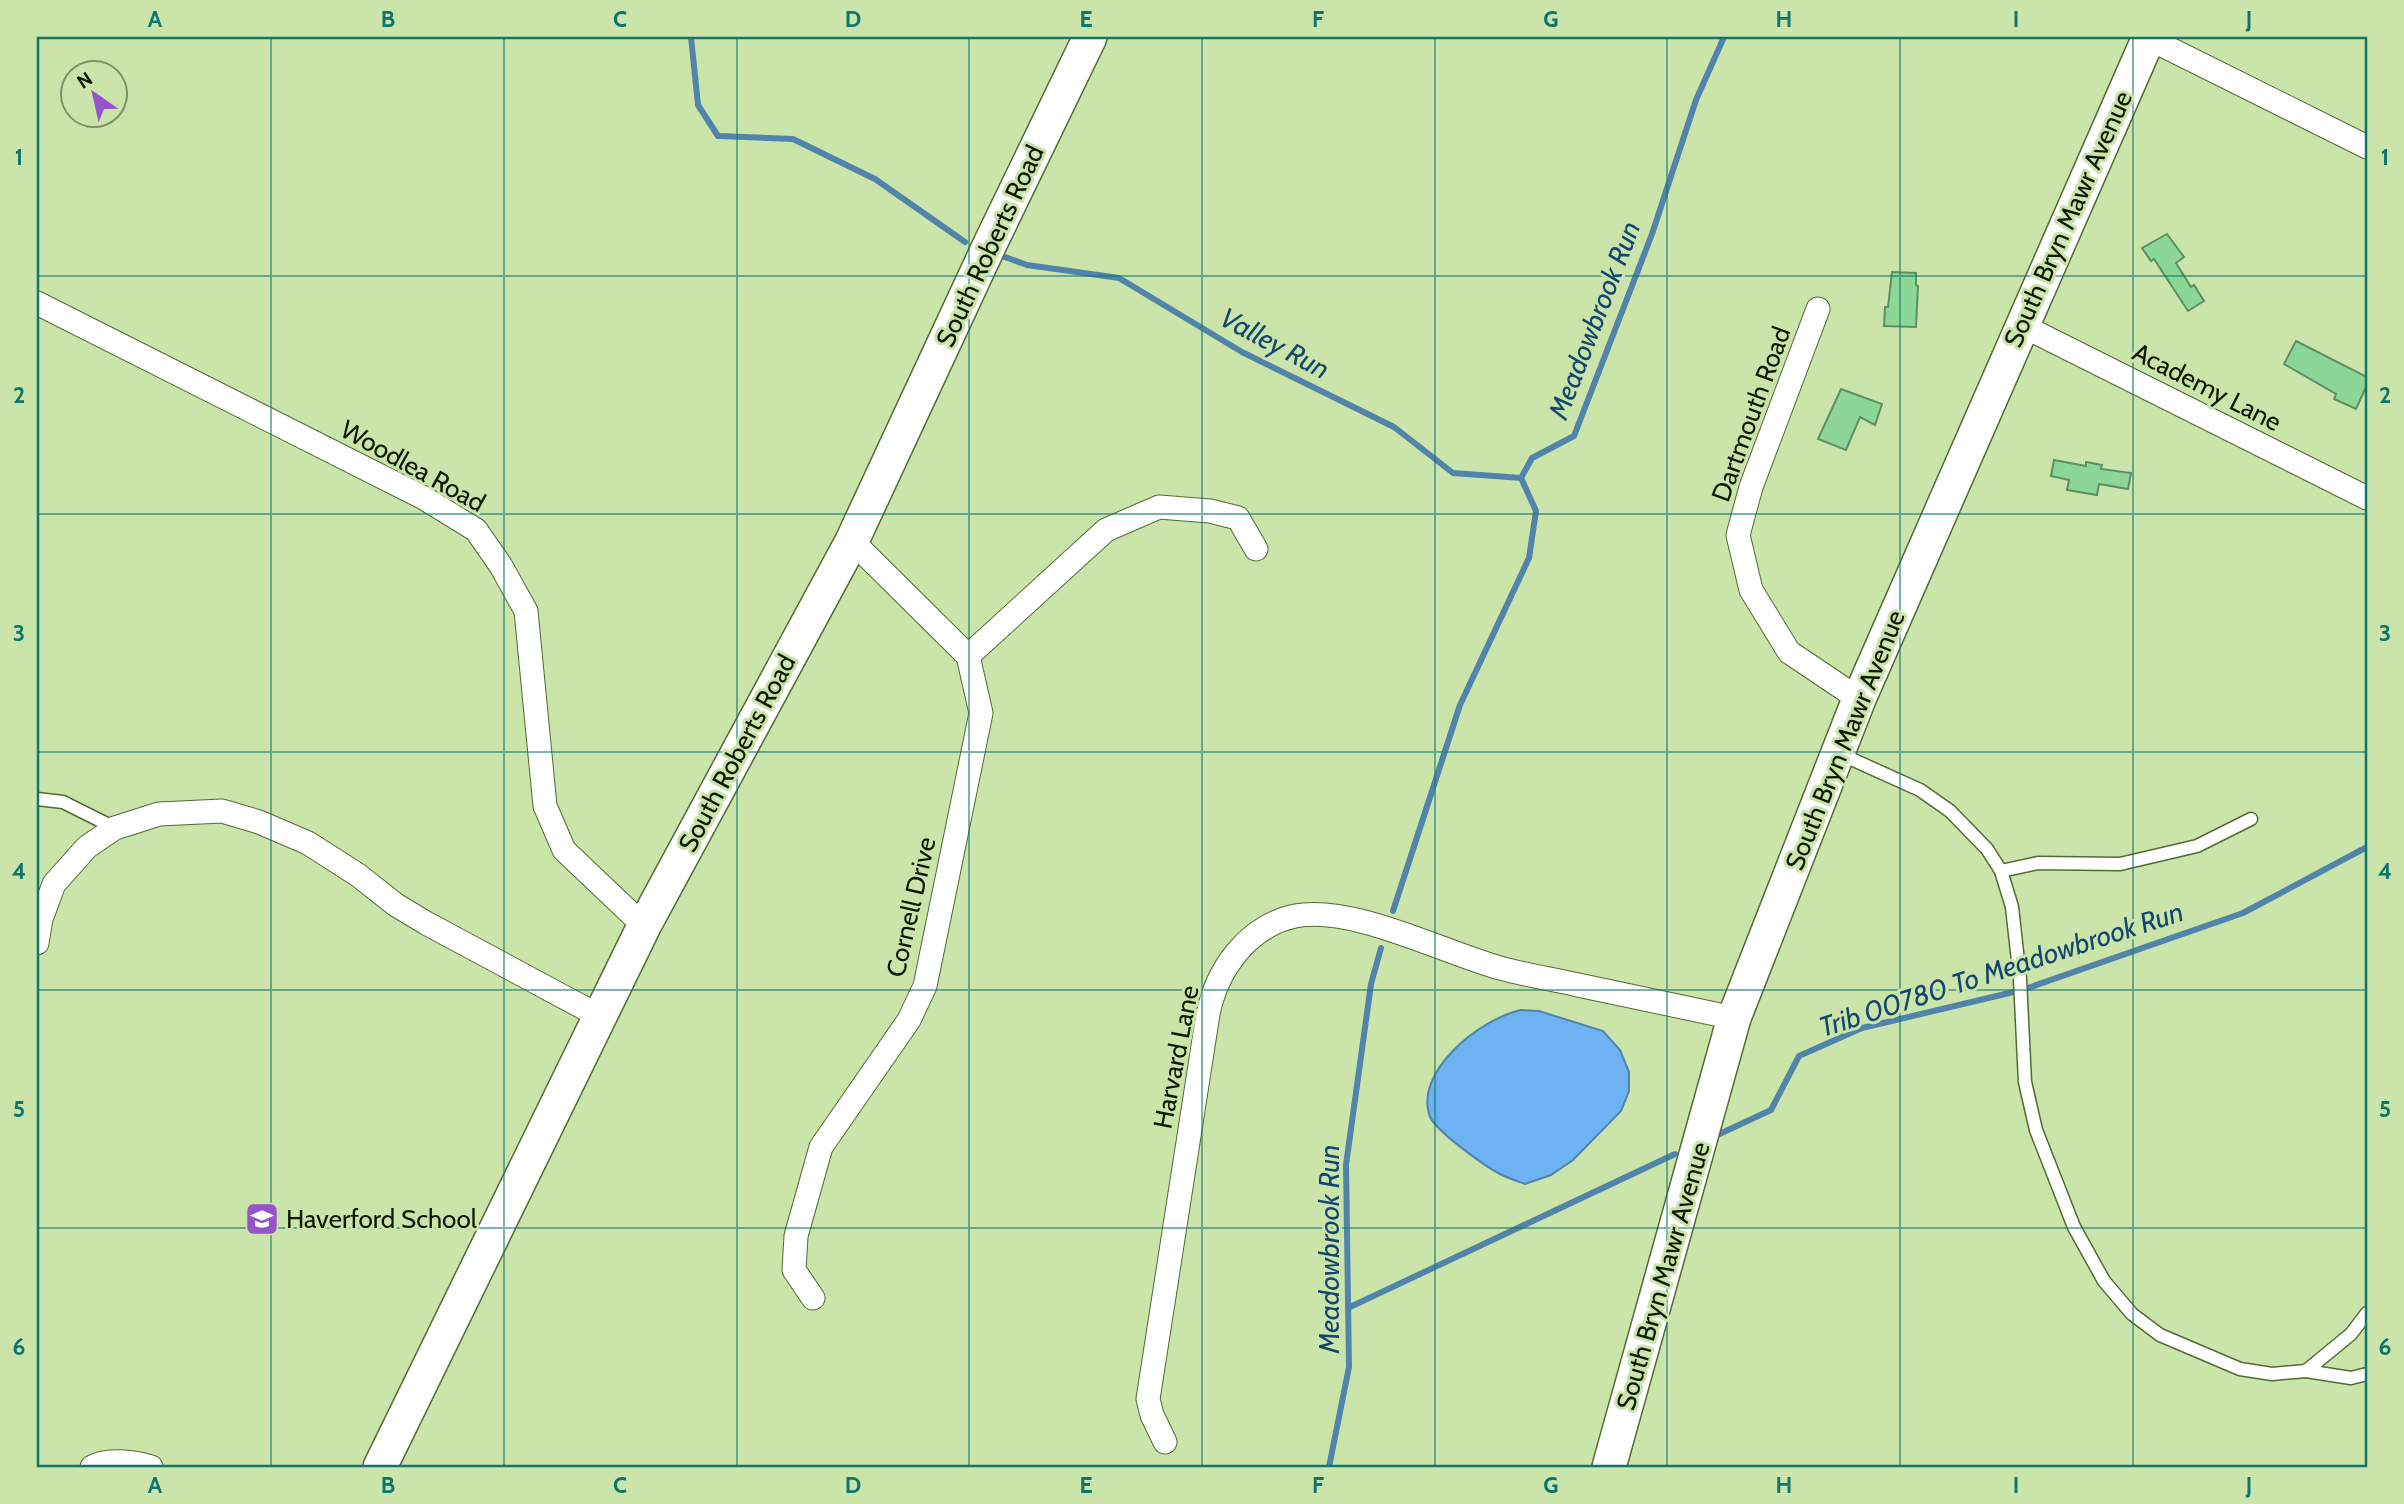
<svg xmlns="http://www.w3.org/2000/svg" width="2404" height="1504" viewBox="0 0 2404 1504" font-family="Cabin,sans-serif">
<style>
.water{fill:#6db3f3;stroke:#5184ab;stroke-width:2}
.lines{fill:none;stroke-linecap:round;stroke-linejoin:round}
.stream{stroke:#5184ab;stroke-width:6}
.building{fill:#8cd796;stroke:#5e8f64;stroke-width:2}
.lane-casing{stroke:#546a34;stroke-width:15}
.street-casing{stroke:#546a34;stroke-width:25}
.secondary-casing{stroke:#546a34;stroke-width:36}
.lane{stroke:#fff;stroke-width:12}
.street{stroke:#fff;stroke-width:23}
.secondary{stroke:#fff;stroke-width:33}
.grid{fill:none;stroke:#0f766e;stroke-width:2;stroke-opacity:0.55}
.labels{text-anchor:middle;stroke-width:6;stroke-linejoin:round;paint-order:stroke}
.street-label{font-size:26px;fill:#0f1803;stroke:#cae4a9}
.poi-label{font-size:26px;fill:#0f1803;stroke:#cae4a9;text-anchor:start}
.water-label{font-size:28px;font-style:italic;fill:#144770;stroke:#cae4a9}
.neatline{fill:none;stroke:#0f766e;stroke-width:2.5}
.grid-label{font-size:23px;text-anchor:middle;font-weight:bold;fill:#0f766e}
</style>
<rect width="100%" height="100%" fill="#cae4a9"/>
<!-- water -->
<path class="water" d="M1521 1010 1539 1011 1603 1031 1620 1050 1629 1072V1091L1621 1111 1573 1160 1551 1175 1525 1184C1517 1181 1508 1178 1500 1174 1486 1167 1436 1131 1430 1117 1413 1072 1480 1019 1521 1010Z"/>
<g class="lines">
<!-- stream -->
<g class="stream">
<polyline points="691,37 698,105 718,136 793,139 875,179 965,242"/>
<polyline points="1002,256 1027,265 1119,278 1242,352 1394,427 1453,473 1521,478"/>
<polyline points="1393,911 1460,705 1529,558 1536,511 1521,478 1532,458 1574,436 1652,234 1696,100 1724,37"/>
<polyline points="1713,1137 1771,1110 1799,1056 1862,1028 2022,990 2243,913 2367,847"/>
<polyline points="1350,1307 1675,1154"/>
<polyline points="1329,1467 1349,1367 1346,1165 1371,984 1381,948"/>
</g>
</g>
<!-- building -->
<g class="building">
<polygon points="2167,234 2184,257 2176,263 2191,287 2194,285 2204,301 2188,311 2154,259 2151,261 2142,248"/>
<polygon points="1892,272 1916,273 1916,285 1918,286 1916,327 1884,326 1885,307 1888,307"/>
<polygon points="2296,341 2367,377 2367,385 2356,409 2334,399 2336,394 2284,364"/>
<polygon points="1841,389 1882,404 1875,425 1860,417 1846,450 1818,439"/>
<polygon points="2054,460 2086,466 2086,462 2102,465 2101,469 2131,473 2128,489 2099,484 2097,495 2067,490 2069,480 2051,476"/>
</g>
<g class="lines">
<defs>
<g id="lane">
<polyline points="1838,753 1920,790 1950,811 1987,849 2001,871 2012,907 2020,979 2025,1082 2036,1130 2074,1227 2104,1281 2132,1314 2160,1335 2240,1369 2272,1374 2306,1371 2351,1334 2367,1313"/>
<polyline points="37,799 63,802 115,828"/>
<polyline points="2001,871 2038,863 2120,864 2197,846 2251,819"/>
<polyline points="2306,1371 2351,1378 2367,1374"/>
</g>
<g id="street">
<polyline points="2148,38 2367,147"/>
<polyline points="37,303 424,498 476,530 501,566 526,611 545,806 564,850 644,926"/>
<polyline points="1818,309 1751,487 1738,535 1751,590 1789,652 1859,699"/>
<polyline points="2021,325 2367,498"/>
<polyline points="968,656 1106,530 1159,507 1210,511 1238,518 1256,549"/>
<polyline points="37,943 41,919 54,884 87,847 115,828 159,814 222,811 259,822 308,843 358,875 396,905 426,923 599,1016"/>
<polyline points="813,1298 794,1270 796,1236 821,1147 909,1020 925,986 981,713 968,656 852,541"/>
<path d="M1165 1442 1152 1415 1148 1399 1208 1014C1217 969 1248 926 1295 916 1353 905 1442 952 1500 968 1525 975 1552 979 1578 985 1630 996 1682 1007 1734 1018"/>
<path d="M92 1467C107 1458 135 1462 151 1467"/>
</g>
<g id="secondary">
<polyline points="380,1467 644,926 852,541 990,244 1090,37"/>
<polyline points="1609,1467 1734,1018 1859,699 2149,37"/>
</g>
</defs>
<!-- lane casing -->
<use href="#lane" class="lane-casing"/>
<!-- street casing -->
<use href="#street" class="street-casing"/>
<!-- secondary casing -->
<use href="#secondary" class="secondary-casing"/>
<!-- lane -->
<use href="#lane" class="lane"/>
<!-- street -->
<use href="#street" class="street"/>
<!-- secondary -->
<use href="#secondary" class="secondary"/>
</g>
<!-- grid -->
<path class="grid" d="M271 37V1467M504 37V1467M737 37V1467M969 37V1467M1202 37V1467M1435 37V1467M1667 37V1467M1900 37V1467M2133 37V1467M37 276H2367M37 514H2367M37 752H2367M37 990H2367M37 1228H2367"/>
<!-- icons -->
<defs>
<symbol id="school-square" viewBox="-11 -11 22 22"><rect x="-9" y="-9" width="18" height="18" rx="4" fill="#9554c9" stroke="#cae4a9"/><path d="M0-5L7-2L0 1L-7-2ZM-4 1L0 2.5L4 1V4Q0 6-4 4Z" fill="#fff"/></symbol>
</defs>
<g fill-rule="evenodd">
<use href="#school-square" x="243" y="1200" width="38" height="38"/>
</g>
<g class="labels">
<!-- street labels -->
<g class="street-label">
<text transform="translate(2068 219) rotate(-66)" y="9">South Bryn Mawr Avenue</text>
<text transform="translate(990 246) rotate(-65)" y="9">South Roberts Road</text>
<text transform="translate(2207 387) rotate(27)" y="9">Academy Lane</text>
<text transform="translate(1751 414) rotate(-70)" y="9">Dartmouth Road</text>
<text transform="translate(413 466) rotate(29)" y="9">Woodlea Road</text>
<text transform="translate(1845 740) rotate(-68)" y="9">South Bryn Mawr Avenue</text>
<text transform="translate(737 753) rotate(-62)" y="9">South Roberts Road</text>
<text transform="translate(911 907) rotate(-77)" y="9">Cornell Drive</text>
<text transform="translate(1176 1057) rotate(-79)" y="9">Harvard Lane</text>
<text transform="translate(1663 1276) rotate(-74)" y="9">South Bryn Mawr Avenue</text>
</g>
<!-- poi labels -->
<g class="poi-label">
<text x="286" y="1228">Haverford School</text>
</g>
<!-- water labels -->
<g class="water-label">
<text transform="translate(1594 320) rotate(-69)" y="10">Meadowbrook Run</text>
<text transform="translate(1275 343) rotate(28)" y="10">Valley Run</text>
<text transform="translate(2001 969) rotate(-18)" y="10">Trib 00780 To Meadowbrook Run</text>
<text transform="translate(1329 1249) rotate(-90)" y="10">Meadowbrook Run</text>
</g>
</g>
<!-- border -->
<rect width="2404" height="1504" fill="none" stroke="#cae4a9" stroke-width="77"/>
<!-- north arrow -->
<g transform="translate(94 94) rotate(326)"><circle r="33" fill="#cae4a9" stroke="#7f9267" stroke-width="2"/>
<path d="M0-5L12 26L0 18L-12 26Z" fill="#9554c9"/>
<text y="-10" font-size="19" font-weight="bold" text-anchor="middle" fill="#0f1803">N</text>
</g>
<rect x="38" y="38" width="2328" height="1428" class="neatline"/>
<g class="grid-label">
<text x="155" y="27">A</text>
<text x="388" y="27">B</text>
<text x="620" y="27">C</text>
<text x="853" y="27">D</text>
<text x="1086" y="27">E</text>
<text x="1318" y="27">F</text>
<text x="1551" y="27">G</text>
<text x="1784" y="27">H</text>
<text x="2016" y="27">I</text>
<text x="2249" y="27">J</text>
<text x="19" y="165">1</text>
<text x="2385" y="165">1</text>
<text x="19" y="403">2</text>
<text x="2385" y="403">2</text>
<text x="19" y="641">3</text>
<text x="2385" y="641">3</text>
<text x="19" y="879">4</text>
<text x="2385" y="879">4</text>
<text x="19" y="1117">5</text>
<text x="2385" y="1117">5</text>
<text x="19" y="1355">6</text>
<text x="2385" y="1355">6</text>
<text x="155" y="1493">A</text>
<text x="388" y="1493">B</text>
<text x="620" y="1493">C</text>
<text x="853" y="1493">D</text>
<text x="1086" y="1493">E</text>
<text x="1318" y="1493">F</text>
<text x="1551" y="1493">G</text>
<text x="1784" y="1493">H</text>
<text x="2016" y="1493">I</text>
<text x="2249" y="1493">J</text>
</g>
</svg>
